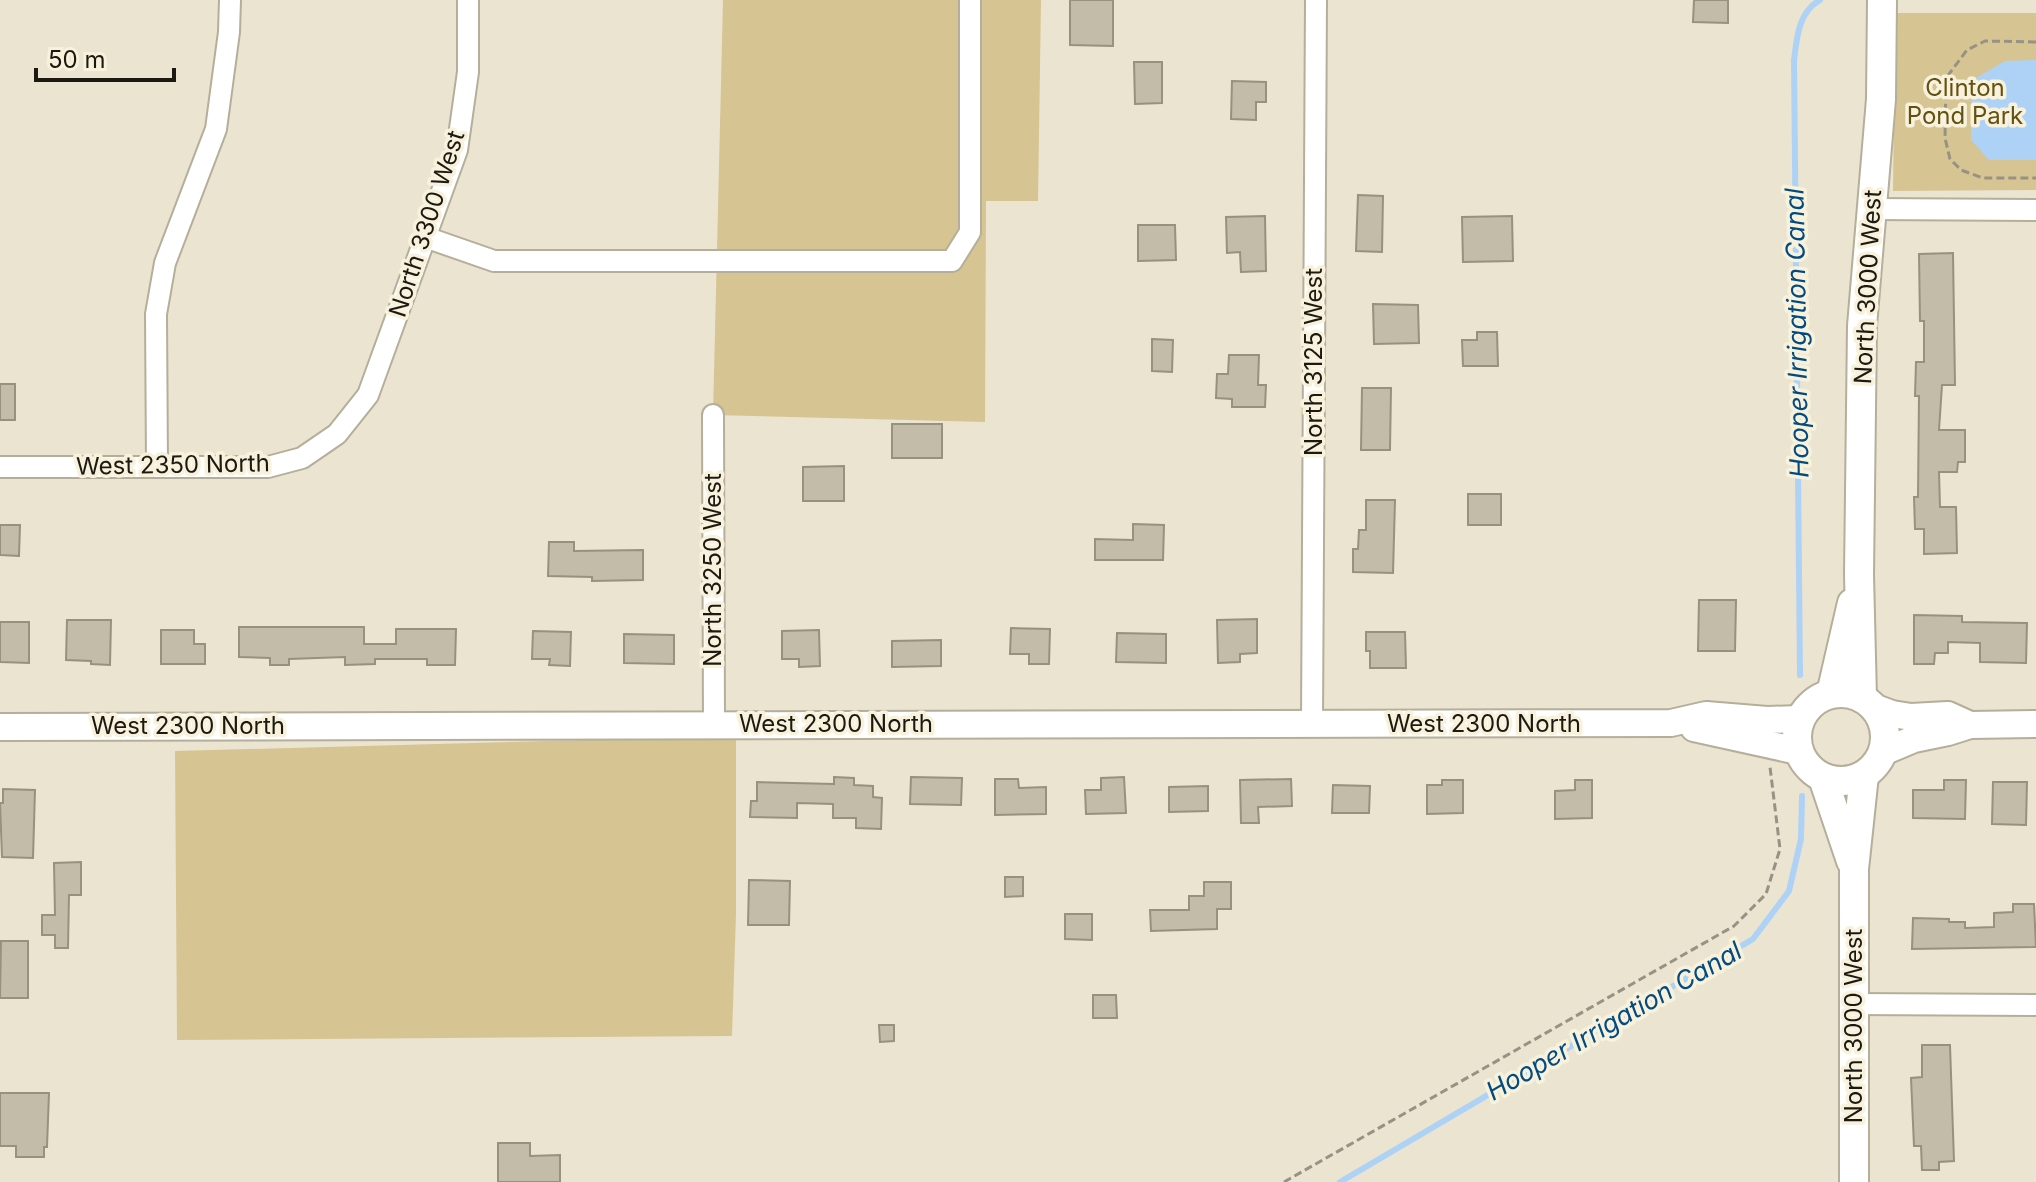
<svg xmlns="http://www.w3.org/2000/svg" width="2036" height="1182" viewBox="0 0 2036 1182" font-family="Inter,sans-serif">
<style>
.green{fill:#d6c592}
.water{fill:#aed2f6}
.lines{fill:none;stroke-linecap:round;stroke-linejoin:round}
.stream{stroke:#aed2f6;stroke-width:6}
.building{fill:#c2bca8;stroke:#97917e;stroke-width:2}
.minor-casing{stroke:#b4ae9a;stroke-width:24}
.tertiary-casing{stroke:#b4ae9a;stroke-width:30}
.secondary-casing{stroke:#b4ae9a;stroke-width:32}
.path{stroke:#979283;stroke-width:3;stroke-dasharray:8 4;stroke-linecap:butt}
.minor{stroke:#fff;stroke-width:20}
.tertiary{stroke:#fff;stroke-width:26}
.secondary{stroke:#fff;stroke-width:28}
.labels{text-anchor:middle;stroke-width:7;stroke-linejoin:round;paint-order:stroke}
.park-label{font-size:24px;fill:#635111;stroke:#f8f2dd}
.street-label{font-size:24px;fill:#1b1912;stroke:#f8f2dd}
.water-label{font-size:26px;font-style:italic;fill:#034a80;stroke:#f8f2dd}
</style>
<rect width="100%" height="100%" fill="#ebe4d0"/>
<!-- green -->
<g class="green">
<polygon points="723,0 1041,0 1038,201 986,201 985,422 713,415"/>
<polygon points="1895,13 2036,13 2036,190 1893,191"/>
<polygon points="736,736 736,914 732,1036 177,1040 175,751"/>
</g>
<!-- water -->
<polygon class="water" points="2036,60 2036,160 1989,160 1971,140 1971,81 2005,61"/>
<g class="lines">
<!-- stream -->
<g class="stream">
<path d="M1800 675 1794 60C1797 38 1798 12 1820 0"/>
<polyline points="1340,1182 1753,939 1789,891 1801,839 1802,796"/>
</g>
</g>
<!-- building -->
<g class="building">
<polygon points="1070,0 1113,0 1113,46 1070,45"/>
<polygon points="1694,0 1728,0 1728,23 1693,22"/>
<polygon points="1134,62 1162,62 1162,103 1135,104"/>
<polygon points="1232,81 1266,82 1266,102 1256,102 1256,120 1231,119"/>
<polygon points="1358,195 1383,196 1382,252 1356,251"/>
<polygon points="1265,216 1266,271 1241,272 1240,252 1227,253 1226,217"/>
<polygon points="1512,216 1513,261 1463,262 1462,217"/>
<polygon points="1138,225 1175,225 1176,260 1138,261"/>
<polygon points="1953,253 1955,385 1942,385 1939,430 1965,430 1965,462 1958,462 1957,472 1939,472 1940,507 1956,507 1957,553 1924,554 1924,529 1915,529 1914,497 1918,497 1919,396 1915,396 1916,362 1924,362 1924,321 1920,321 1919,254"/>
<polygon points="1373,304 1418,305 1419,343 1374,344"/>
<polygon points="1477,332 1497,332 1498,366 1463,366 1462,340 1477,340"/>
<polygon points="1152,339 1173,340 1172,372 1152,371"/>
<polygon points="1229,355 1259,355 1258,385 1266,385 1265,407 1232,407 1232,399 1216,398 1217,374 1228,374"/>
<rect x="0" y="384" width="15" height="36"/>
<polygon points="1362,388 1391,388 1390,450 1361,450"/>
<rect x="892" y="424" width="50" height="34"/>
<polygon points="844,466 844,501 803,501 803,467"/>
<rect x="1468" y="494" width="33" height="31"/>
<polygon points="1366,500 1395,500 1393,573 1353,572 1353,549 1358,549 1359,530 1366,530"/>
<polygon points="1133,524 1164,525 1163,560 1095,560 1095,539 1133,540"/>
<polygon points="0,525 20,525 19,556 0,555"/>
<polygon points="549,542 574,542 574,551 643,550 643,580 592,581 592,577 548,576"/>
<polygon points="1699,600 1736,600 1735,651 1698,651"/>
<polygon points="1914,615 1962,616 1962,622 2027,623 2026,663 1980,662 1980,643 1948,642 1948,653 1935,653 1934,664 1914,664"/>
<polygon points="1257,619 1257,653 1240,654 1240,662 1218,663 1217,620"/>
<polygon points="67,620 111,620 110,665 91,664 91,661 66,660"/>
<polygon points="0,622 29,622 29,663 0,662"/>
<polygon points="239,627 364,627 364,644 396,644 396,629 456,629 455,665 427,665 427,659 375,659 375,664 345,665 345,657 289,659 289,665 270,665 270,658 239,657"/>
<polygon points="1011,628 1050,629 1049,664 1029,664 1029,654 1010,654"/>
<polygon points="161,630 194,630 194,644 205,644 205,664 161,664"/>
<polygon points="819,630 820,666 799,667 799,659 782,659 782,631"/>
<polygon points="533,631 571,632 570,666 549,665 550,659 532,659"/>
<polygon points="1366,632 1405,632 1406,668 1370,668 1370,651 1366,651"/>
<polygon points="1117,633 1166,634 1166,663 1116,662"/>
<polygon points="624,634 674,635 674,664 624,663"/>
<polygon points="941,640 941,666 892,667 892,641"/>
<polygon points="834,777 854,778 854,785 873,786 873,797 882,798 881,829 856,828 856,818 833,818 833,804 797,803 797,818 750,817 751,801 757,801 757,782 834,784"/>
<polygon points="911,777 962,778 961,805 910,804"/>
<polygon points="1124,777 1126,813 1086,814 1085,790 1101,790 1101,778"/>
<polygon points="995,779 1018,779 1019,788 1046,787 1046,814 995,815"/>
<polygon points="1291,779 1292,806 1258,807 1259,823 1241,823 1240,780"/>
<polygon points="1442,780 1463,780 1463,813 1427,814 1427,785 1442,785"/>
<polygon points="1575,780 1592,780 1592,818 1555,819 1555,791 1575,790"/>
<polygon points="1944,780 1966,780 1965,819 1913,818 1913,790 1944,790"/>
<polygon points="1993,782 2027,782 2026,825 1992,824"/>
<polygon points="1333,785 1370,786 1369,813 1332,813"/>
<polygon points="1208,786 1208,811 1169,812 1169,787"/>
<polygon points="3,789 35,790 33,858 2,857 0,803 3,803"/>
<polygon points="81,862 81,895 69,895 68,948 55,948 55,935 42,935 42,915 55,915 54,863"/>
<polygon points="1005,877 1023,877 1023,896 1005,897"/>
<polygon points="749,880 790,881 789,925 748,925"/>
<polygon points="1204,882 1231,882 1231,909 1217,909 1217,929 1151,931 1150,910 1189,910 1189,896 1204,896"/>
<polygon points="2013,904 2034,904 2036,947 1912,949 1913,918 1949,919 1949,922 1965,922 1965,928 1994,927 1994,913 2013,912"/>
<polygon points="1065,914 1092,914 1092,940 1065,939"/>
<polygon points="1,941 28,941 28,998 0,998"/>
<polygon points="1093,995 1116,995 1117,1018 1093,1018"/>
<polygon points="879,1025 894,1025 894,1041 880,1042"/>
<polygon points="1922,1045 1950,1045 1954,1161 1939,1162 1939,1170 1922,1170 1921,1146 1914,1146 1911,1078 1922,1077"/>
<polygon points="0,1093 49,1093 47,1147 44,1147 44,1157 16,1157 16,1146 0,1146"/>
<polygon points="498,1143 530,1143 530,1156 560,1155 560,1182 498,1182"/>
</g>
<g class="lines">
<defs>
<g id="minor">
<polyline points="1871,209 2036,210"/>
<polyline points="425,237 494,261 952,261 970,232 970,0"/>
<polyline points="713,415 714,724"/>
<polyline points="0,467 268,467 302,458 337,434 368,395 457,150 468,72 468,0"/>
<polyline points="157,467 156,314 165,263 216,129 229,32 230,0"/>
<polyline points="1312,724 1316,0"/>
<polyline points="1853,1004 2036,1005"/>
</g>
<g id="tertiary">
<polyline points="1873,707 1892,714 1911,717 1948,715 1970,725"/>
<polyline points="0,727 1671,723 1706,715 1767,720 1800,719"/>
<polyline points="1694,728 1798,751"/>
<polyline points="1883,752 1914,739 1948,732 1970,725 2036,724"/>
</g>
<g id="secondary">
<circle cx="1841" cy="737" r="44"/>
<polyline points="1831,694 1852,603"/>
<polyline points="1862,698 1859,575 1862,326 1881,99 1882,0"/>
<polyline points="1823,778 1851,861"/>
<polyline points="1854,1182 1854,869 1864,775"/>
</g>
</defs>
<!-- minor casing -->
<use href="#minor" class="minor-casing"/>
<!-- tertiary casing -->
<use href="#tertiary" class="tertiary-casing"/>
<!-- secondary casing -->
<use href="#secondary" class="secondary-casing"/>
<!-- path -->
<g class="path">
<polyline points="2036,42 1985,41 1967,50 1946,78 1945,138 1950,159 1961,170 1983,178 2036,178"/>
<polyline points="1284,1182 1734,926 1766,894 1780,849 1770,767"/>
</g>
<!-- minor -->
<use href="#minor" class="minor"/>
<!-- tertiary -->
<use href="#tertiary" class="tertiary"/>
<!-- secondary -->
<use href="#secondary" class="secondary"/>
</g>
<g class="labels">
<!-- park labels -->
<g class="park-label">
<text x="1965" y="96">Clinton<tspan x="1965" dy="28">Pond Park</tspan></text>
</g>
<!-- street labels -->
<g class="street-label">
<text transform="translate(427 224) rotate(-72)" y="8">North 3300 West</text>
<text transform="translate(1868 287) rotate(-87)" y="8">North 3000 West</text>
<text transform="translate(1314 362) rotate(-90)" y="8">North 3125 West</text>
<text transform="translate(173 465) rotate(-1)" y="8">West 2350 North</text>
<text transform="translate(713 570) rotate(-90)" y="8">North 3250 West</text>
<text x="836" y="732">West 2300 North</text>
<text x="1484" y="732">West 2300 North</text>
<text x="188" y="734">West 2300 North</text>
<text transform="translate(1854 1026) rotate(-90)" y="8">North 3000 West</text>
</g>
<!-- water labels -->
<g class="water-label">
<text transform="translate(1797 333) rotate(-91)" y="9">Hooper Irrigation Canal</text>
<text transform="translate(1614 1021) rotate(-30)" y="9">Hooper Irrigation Canal</text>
</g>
</g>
<!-- scale -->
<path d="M36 68v12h138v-12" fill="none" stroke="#1b1912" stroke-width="4"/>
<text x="48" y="68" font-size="24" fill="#1b1912" stroke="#f8f2dd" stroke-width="6" paint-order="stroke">50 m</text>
</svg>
